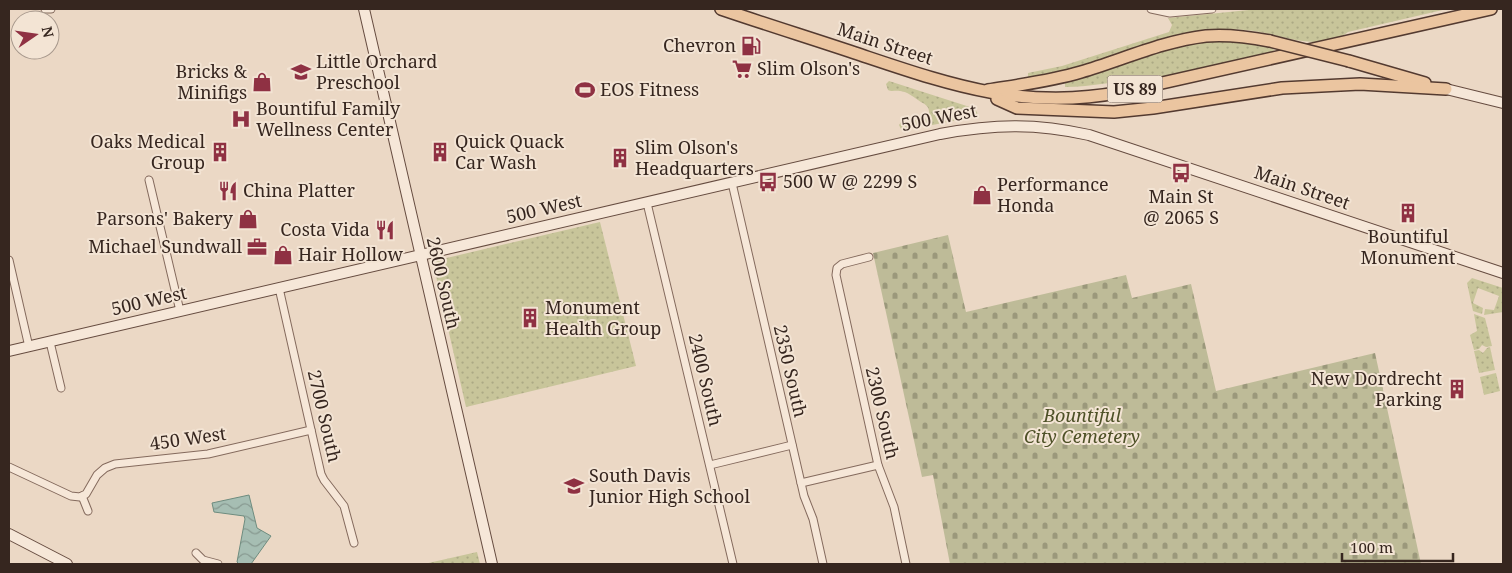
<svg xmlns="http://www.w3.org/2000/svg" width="1512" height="573" viewBox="0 0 1512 573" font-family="'Noto Serif',serif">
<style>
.grass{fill:url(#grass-dots)}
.cemetery{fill:url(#cemetery-stones)}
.water{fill:url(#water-waves);stroke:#6e8c7f}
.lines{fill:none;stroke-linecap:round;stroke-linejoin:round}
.street-casing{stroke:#846a5d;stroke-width:9}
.secondary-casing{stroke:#664c40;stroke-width:12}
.primary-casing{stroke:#533a30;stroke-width:14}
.street{stroke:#f6e7d8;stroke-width:7}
.secondary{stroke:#f6e7d8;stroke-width:10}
.primary{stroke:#ebc5a0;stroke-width:11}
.primary-bridge-casing{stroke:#533a30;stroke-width:14;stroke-linecap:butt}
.primary-bridge{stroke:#ebc5a0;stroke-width:11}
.labels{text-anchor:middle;stroke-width:4;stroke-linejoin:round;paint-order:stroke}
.shield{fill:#f3e4d4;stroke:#6f5f55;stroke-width:1}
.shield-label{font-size:16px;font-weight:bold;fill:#36261f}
.street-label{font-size:18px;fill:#36261f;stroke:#f3e4d4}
.poi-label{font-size:18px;fill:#36261f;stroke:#f3e4d4;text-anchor:start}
.park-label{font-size:18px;font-style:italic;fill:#4e5127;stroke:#f3e4d4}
</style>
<defs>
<pattern id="grass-dots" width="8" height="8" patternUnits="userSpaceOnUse" patternTransform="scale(1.25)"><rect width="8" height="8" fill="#c8c59a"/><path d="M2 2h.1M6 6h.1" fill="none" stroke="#aca984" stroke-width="1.8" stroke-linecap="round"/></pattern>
<pattern id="cemetery-stones" width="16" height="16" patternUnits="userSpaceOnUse" patternTransform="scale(1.25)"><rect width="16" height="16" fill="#bebb98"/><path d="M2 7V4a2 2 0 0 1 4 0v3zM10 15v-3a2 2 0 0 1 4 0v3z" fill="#9b987b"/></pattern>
<pattern id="water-waves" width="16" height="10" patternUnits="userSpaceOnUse" patternTransform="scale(1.25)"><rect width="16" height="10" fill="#a6beb3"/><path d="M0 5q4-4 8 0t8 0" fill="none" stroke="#889a91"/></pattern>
</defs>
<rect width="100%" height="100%" fill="#ebd8c5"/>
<!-- grass -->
<g class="grass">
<path d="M1259 9H1447L1348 32C1322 53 1282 35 1254 31 1240 29 1225 29 1211 30L1072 69 1028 77V73L1062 66 1169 32 1172 25 1168 18Z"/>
<path d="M1229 39 1273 47 1274 52 1146 80C1119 80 1092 87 1065 87V82L1188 44Z"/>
<path d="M889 81 973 108 977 112 978 116 902 131 899 125 901 122 909 119 923 121 929 115C930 105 925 105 918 100 912 96 908 92 900 91 895 90 892 92 888 90L886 84Z"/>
<polygon points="600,222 636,366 466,407 433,263 438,260"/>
<polygon points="1472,278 1503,288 1503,312 1484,315 1485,309 1494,310 1499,296 1478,288 1473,303 1483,308 1482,314 1473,311 1467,283"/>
<polygon points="1474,314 1485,318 1492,346 1486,347 1482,345 1479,349 1474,350 1470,335 1477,331"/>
<polygon points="1490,347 1495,370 1479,373 1474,351 1479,350 1483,353 1487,348"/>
<polygon points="1496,373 1500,391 1484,395 1480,377"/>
<polygon points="477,552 480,564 424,564"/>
</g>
<!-- cemetery -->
<polygon class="cemetery" points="948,235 966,312 1126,275 1132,298 1191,284 1216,391 1375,353 1421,564 950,564 933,475 922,477 873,253"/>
<!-- water -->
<polygon class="water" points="249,495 257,528 271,536 251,564 239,564 237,562 245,519 244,516 214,512 212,503"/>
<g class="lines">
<defs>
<g id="street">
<polyline points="45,9 51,9"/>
<polyline points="1151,9 1170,13 1212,9"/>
<polyline points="149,180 180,311"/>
<polyline points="732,183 804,496 813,519 823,564"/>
<polyline points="647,203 733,564"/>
<polyline points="869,257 842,264 837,268 836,275 878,465 894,507 906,564"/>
<polyline points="9,260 29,347"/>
<polyline points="279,288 321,474 324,480 344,506 354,543"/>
<polyline points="50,342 61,388"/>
<polyline points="710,465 792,445"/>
<polyline points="9,467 71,496 80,497 86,494 97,475 105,468 115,464 208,454 311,430"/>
<polyline points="801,483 878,465"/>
<polyline points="82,496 88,511"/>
<polyline points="196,553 203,560 218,564"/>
</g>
<g id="secondary">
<polyline points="364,9 492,564"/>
<polyline points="1446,89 1503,103"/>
<path d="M9 351 940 134C994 124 1035 123 1089 135L1503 273"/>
<polyline points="9,534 67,564"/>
</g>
<g id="primary">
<path d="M721 9C765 24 810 38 855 53 948 84 1021 111 1122 92L1491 9"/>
<polyline points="1349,61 1425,83"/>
<path d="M988 90C1019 85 1051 81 1081 72 1122 60 1163 41 1206 36 1228 34 1249 37 1270 41"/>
<polyline points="997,99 1017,108 1114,112 1153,108 1282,88 1360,84 1446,89"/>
</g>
</defs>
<!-- street casing -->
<use href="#street" class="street-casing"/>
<!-- secondary casing -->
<use href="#secondary" class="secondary-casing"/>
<!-- primary casing -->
<use href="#primary" class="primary-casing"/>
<!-- street -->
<use href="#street" class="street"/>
<!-- secondary -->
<use href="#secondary" class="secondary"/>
<!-- primary -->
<use href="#primary" class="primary"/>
<defs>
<polyline id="primary-bridge" points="1270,41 1349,61"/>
</defs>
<!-- primary-bridge casing -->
<use href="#primary-bridge" class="primary-bridge-casing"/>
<!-- primary-bridge -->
<use href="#primary-bridge" class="primary-bridge"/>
</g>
<!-- icons -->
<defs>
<symbol id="fuel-bare" viewBox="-9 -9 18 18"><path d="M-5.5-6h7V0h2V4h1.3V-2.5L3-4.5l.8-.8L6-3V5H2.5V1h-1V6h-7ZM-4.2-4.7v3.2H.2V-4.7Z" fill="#8f3143" stroke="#f3e4d4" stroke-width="2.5" paint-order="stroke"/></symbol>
<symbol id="supermarket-bare" viewBox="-9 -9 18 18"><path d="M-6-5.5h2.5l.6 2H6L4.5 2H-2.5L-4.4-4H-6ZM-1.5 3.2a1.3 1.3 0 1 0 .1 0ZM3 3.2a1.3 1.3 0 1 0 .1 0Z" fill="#8f3143" stroke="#f3e4d4" stroke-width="2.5" paint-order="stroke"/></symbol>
<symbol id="school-bare" viewBox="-9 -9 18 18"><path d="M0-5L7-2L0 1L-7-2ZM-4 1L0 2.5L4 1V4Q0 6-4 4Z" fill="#8f3143" stroke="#f3e4d4" stroke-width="2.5" paint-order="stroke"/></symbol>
<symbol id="shop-bare" viewBox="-9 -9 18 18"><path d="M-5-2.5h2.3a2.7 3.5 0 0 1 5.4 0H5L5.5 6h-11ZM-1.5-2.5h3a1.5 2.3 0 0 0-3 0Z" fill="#8f3143" stroke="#f3e4d4" stroke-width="2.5" paint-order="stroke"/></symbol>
<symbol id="stadium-bare" viewBox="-9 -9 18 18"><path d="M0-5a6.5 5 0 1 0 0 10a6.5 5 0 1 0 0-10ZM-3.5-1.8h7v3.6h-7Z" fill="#8f3143" stroke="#f3e4d4" stroke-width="2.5" paint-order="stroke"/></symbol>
<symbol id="hospital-bare" viewBox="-9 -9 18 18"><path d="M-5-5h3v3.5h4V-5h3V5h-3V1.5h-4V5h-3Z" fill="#8f3143" stroke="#f3e4d4" stroke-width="2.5" paint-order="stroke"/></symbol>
<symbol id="building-bare" viewBox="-9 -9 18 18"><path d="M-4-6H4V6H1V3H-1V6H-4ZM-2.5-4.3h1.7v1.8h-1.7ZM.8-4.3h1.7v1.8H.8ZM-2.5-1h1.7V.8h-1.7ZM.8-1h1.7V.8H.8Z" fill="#8f3143" stroke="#f3e4d4" stroke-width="2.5" paint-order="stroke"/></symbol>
<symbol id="bus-bare" viewBox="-9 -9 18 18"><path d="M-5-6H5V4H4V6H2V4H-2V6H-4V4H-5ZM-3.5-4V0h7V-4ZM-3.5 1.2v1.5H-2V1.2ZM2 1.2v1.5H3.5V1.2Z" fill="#8f3143" stroke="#f3e4d4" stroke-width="2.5" paint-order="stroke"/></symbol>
<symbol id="restaurant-bare" viewBox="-9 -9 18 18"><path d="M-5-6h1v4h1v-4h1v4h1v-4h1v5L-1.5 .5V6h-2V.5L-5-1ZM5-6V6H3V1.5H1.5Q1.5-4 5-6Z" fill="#8f3143" stroke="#f3e4d4" stroke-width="2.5" paint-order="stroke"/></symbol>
<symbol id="office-bare" viewBox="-9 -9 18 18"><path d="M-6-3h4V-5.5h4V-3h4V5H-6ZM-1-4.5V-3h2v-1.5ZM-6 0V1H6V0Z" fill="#8f3143" stroke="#f3e4d4" stroke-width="2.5" paint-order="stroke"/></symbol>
</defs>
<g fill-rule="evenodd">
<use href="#fuel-bare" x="737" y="32" width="28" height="28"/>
<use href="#supermarket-bare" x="728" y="55" width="28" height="28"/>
<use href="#school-bare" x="287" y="58" width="28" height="28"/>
<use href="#shop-bare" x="248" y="68" width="28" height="28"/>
<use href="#stadium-bare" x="571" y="76" width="28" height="28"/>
<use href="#hospital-bare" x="227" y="105" width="28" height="28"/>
<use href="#building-bare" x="206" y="138" width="28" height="28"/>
<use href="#building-bare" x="426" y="138" width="28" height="28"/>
<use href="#building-bare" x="606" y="144" width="28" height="28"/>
<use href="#bus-bare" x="1167" y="159" width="28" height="28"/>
<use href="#bus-bare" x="754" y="168" width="28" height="28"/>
<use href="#restaurant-bare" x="214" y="177" width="28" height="28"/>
<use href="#shop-bare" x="968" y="181" width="28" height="28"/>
<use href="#building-bare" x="1394" y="199" width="28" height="28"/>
<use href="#shop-bare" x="234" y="205" width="28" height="28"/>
<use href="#restaurant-bare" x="371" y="216" width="28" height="28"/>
<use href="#office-bare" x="243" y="233" width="28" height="28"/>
<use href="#shop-bare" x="269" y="241" width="28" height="28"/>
<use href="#building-bare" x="516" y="304" width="28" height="28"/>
<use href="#building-bare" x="1443" y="375" width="28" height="28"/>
<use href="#school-bare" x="560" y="472" width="28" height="28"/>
</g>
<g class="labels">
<!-- shield labels -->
<rect class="shield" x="1107.5" y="75.5" width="55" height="27" rx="4"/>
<g class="shield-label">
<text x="1135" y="95">US 89</text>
</g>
<!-- street labels -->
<g class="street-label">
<text transform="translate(885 44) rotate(18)" y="6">Main Street</text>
<text transform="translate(939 118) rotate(-11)" y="6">500 West</text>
<text transform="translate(1302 188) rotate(19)" y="6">Main Street</text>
<text transform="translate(544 209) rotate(-13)" y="6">500 West</text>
<text transform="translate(443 283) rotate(77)" y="6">2600 South</text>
<text transform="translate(149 301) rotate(-13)" y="6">500 West</text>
<text transform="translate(790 371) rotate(77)" y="6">2350 South</text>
<text transform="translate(705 380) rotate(77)" y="6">2400 South</text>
<text transform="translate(882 413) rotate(77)" y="6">2300 South</text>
<text transform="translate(324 416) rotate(77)" y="6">2700 South</text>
<text transform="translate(188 439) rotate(-8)" y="6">450 West</text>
</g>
<!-- poi labels -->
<g class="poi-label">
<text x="736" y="52" text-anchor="end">Chevron</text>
<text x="316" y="68">Little Orchard<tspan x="316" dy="21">Preschool</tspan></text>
<text x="757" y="75">Slim Olson's</text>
<text x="247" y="78" text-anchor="end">Bricks &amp;<tspan x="247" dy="21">Minifigs</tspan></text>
<text x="600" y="96">EOS Fitness</text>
<text x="256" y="115">Bountiful Family<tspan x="256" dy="21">Wellness Center</tspan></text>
<text x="205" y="148" text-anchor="end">Oaks Medical<tspan x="205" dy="21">Group</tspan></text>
<text x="455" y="148">Quick Quack<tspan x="455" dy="21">Car Wash</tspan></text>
<text x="635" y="154">Slim Olson's<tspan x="635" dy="21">Headquarters</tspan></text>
<text x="783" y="188">500 W @ 2299 S</text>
<text x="997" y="191">Performance<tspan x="997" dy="21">Honda</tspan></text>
<text x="243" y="197">China Platter</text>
<text x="1181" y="203" text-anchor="middle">Main St<tspan x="1181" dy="21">@ 2065 S</tspan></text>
<text x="233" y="225" text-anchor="end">Parsons' Bakery</text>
<text x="370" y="236" text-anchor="end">Costa Vida</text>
<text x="1408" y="243" text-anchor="middle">Bountiful<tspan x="1408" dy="21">Monument</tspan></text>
<text x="242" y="253" text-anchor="end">Michael Sundwall</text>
<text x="298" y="261">Hair Hollow</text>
<text x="545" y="314">Monument<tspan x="545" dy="21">Health Group</tspan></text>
<text x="1442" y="385" text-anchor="end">New Dordrecht<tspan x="1442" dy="21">Parking</tspan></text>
<text x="589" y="482">South Davis<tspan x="589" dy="21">Junior High School</tspan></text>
</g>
<!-- park labels -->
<g class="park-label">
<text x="1082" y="422">Bountiful<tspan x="1082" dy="21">City Cemetery</tspan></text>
</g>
</g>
<!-- border -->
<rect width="1512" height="573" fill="none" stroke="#36261f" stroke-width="20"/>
<!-- north arrow -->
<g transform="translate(35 35) rotate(77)"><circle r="24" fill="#f3e4d4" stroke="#a7988c"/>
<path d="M0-4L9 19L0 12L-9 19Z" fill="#8f3143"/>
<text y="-8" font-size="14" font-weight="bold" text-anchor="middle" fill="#36261f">N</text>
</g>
<!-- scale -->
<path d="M1342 553v8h111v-8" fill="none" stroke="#36261f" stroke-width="2.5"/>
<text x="1350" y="553" font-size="15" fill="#36261f" stroke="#f3e4d4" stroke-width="4" paint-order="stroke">100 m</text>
</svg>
